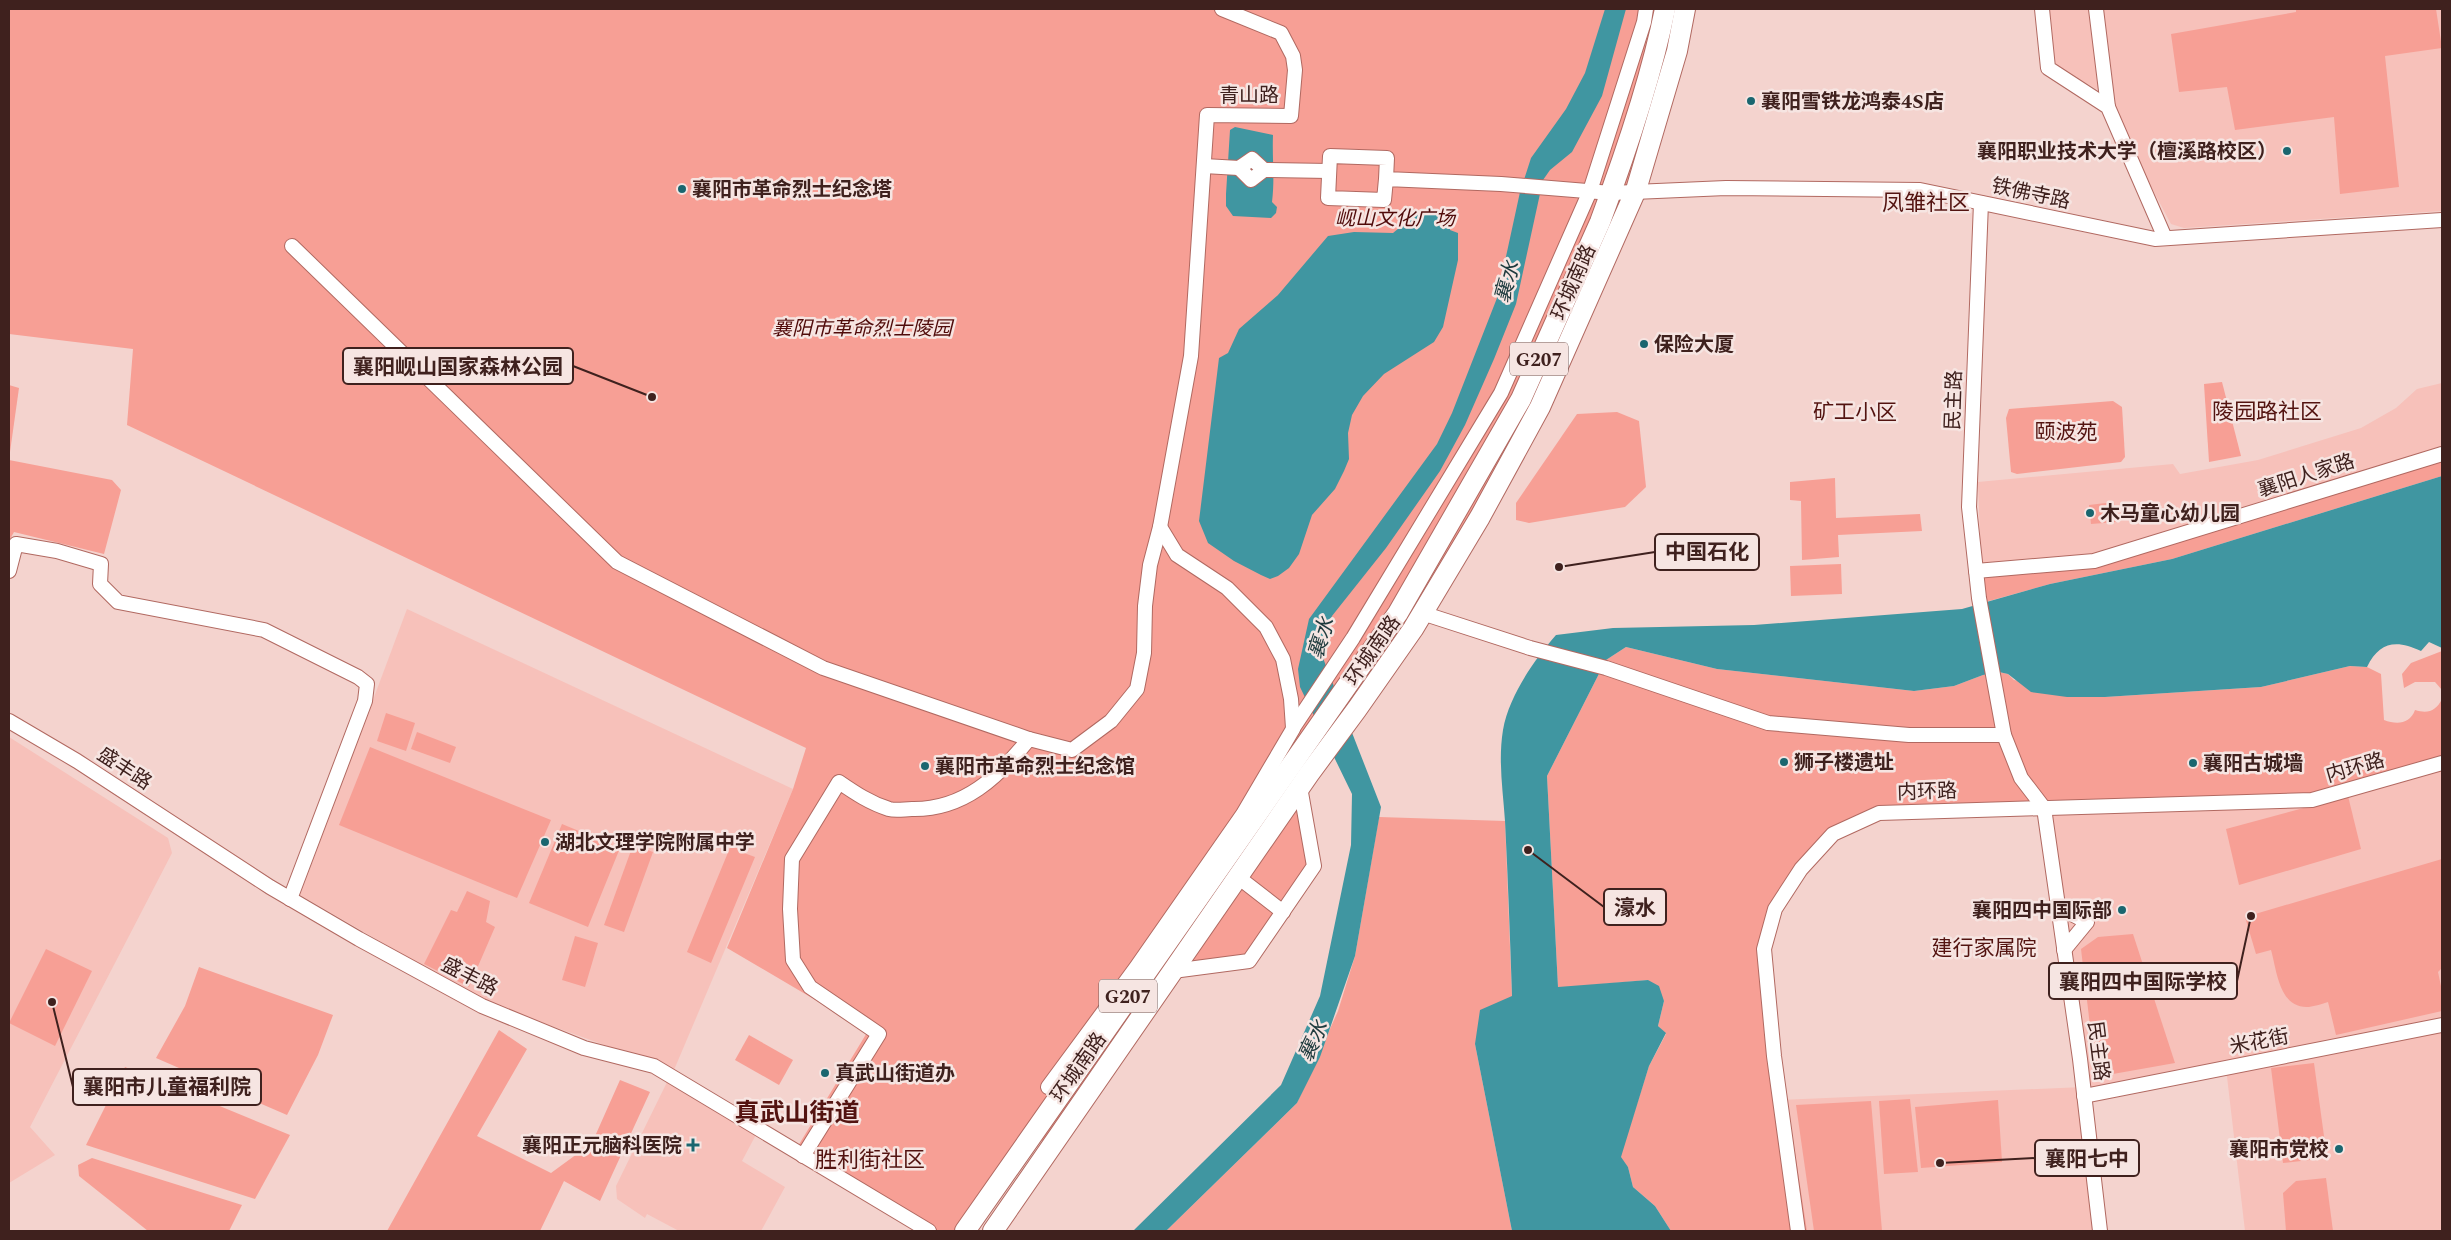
<svg xmlns="http://www.w3.org/2000/svg" width="2451" height="1240" viewBox="0 0 2451 1240" font-family="Spectral,'Noto Sans SC',serif">
<style>
.built{fill:#f7c1ba}
.green{fill:#f79f95}
.water{fill:#4096a1}
.lines{fill:none;stroke-linecap:round;stroke-linejoin:round}
.minor-casing{stroke:#b16961;stroke-width:16}
.highway-casing{stroke:#b16961;stroke-width:22}
.minor{stroke:#fff;stroke-width:14}
.highway{stroke:#fff;stroke-width:20}
.poi-dot{fill:#1a666f;stroke:#f6e5e2;stroke-width:2}
.labels{text-anchor:middle;stroke-width:5;stroke-linejoin:round;paint-order:stroke}
.shield{fill:#f6e5e2;stroke:#765c59;stroke-width:1}
.shield-label{font-size:19px;font-weight:bold;fill:#3f211e}
.street-label{font-size:20px;fill:#3f211e;stroke:#f6e5e2}
.poi-label{font-size:20px;font-weight:bold;fill:#3f211e;stroke:#f6e5e2;text-anchor:start}
.park-label{font-size:20px;font-style:italic;fill:#500b0a;stroke:#f6e5e2}
.water-label{font-size:21px;font-style:italic;fill:#1e3a3d;stroke:#f6e5e2}
.neighbourhood-label{font-size:21px;fill:#531310;stroke:#f6e5e2}
.quarter-label{font-size:22px;fill:#531310;stroke:#f6e5e2}
.district-label{font-size:25px;font-weight:bold;fill:#531310;stroke:#f6e5e2}
.leader{fill:none;stroke:#3f211e;stroke-width:2}
.callout-dot{fill:#3f211e;stroke:#f6e5e2;stroke-width:2}
.callout{fill:#f6e5e2;stroke:#3f211e;stroke-width:2}
.callout-label{font-size:21px;text-anchor:middle;font-weight:bold;fill:#3f211e}
</style>
<rect width="100%" height="100%" fill="#f4d3ce"/>
<!-- built -->
<g class="built">
<polygon points="2049,9 2442,9 2442,211 2184,228 2171,224 2100,91 2054,65"/>
<polygon points="2442,383 2442,451 2089,558 1981,567 1978,482 2173,464 2180,474 2258,460 2361,428 2396,408 2417,389"/>
<polygon points="407,609 793,789 674,1070 485,1002 300,895"/>
<polygon points="9,737 168,838 172,853 30,1127 55,1155 9,1183"/>
<polygon points="2442,763 2442,1231 2245,1231 2226,1068 2084,1096 2100,1231 1798,1231 1780,1100 2083,1087 2044,808"/>
<polygon points="670,1076 759,1129 742,1161 785,1187 761,1231 679,1231 647,1214 645,1218 617,1199 616,1186"/>
</g>
<!-- green -->
<g class="green">
<polygon points="9,9 1685,9 1636,190 1480,517 1300,787 1314,866 1249,961 1173,971 1051,1147 1036,1136 966,1231 929,1231 795,1151 868,1031 727,948 793,789 806,748 127,425 133,349 9,334"/>
<polygon points="2296,9 2436,9 2442,48 2385,56 2399,187 2340,194 2334,117 2235,130 2227,87 2179,92 2171,34 2296,12"/>
<polygon points="2222,382 2241,456 2209,462 2204,384"/>
<polygon points="9,385 19,388 9,459"/>
<polygon points="2113,401 2122,407 2125,457 2121,462 2017,474 2011,472 2006,418 2009,409"/>
<polygon points="1617,412 1639,421 1646,487 1625,507 1529,523 1516,520 1516,503 1577,414"/>
<polygon points="2442,456 2442,476 2172,559 2050,584 1982,603 1977,578 2095,560"/>
<polygon points="9,460 112,480 121,490 104,554 14,532 9,541"/>
<polygon points="1835,478 1836,518 1920,514 1922,531 1838,535 1839,557 1802,560 1801,501 1790,500 1790,482"/>
<polygon points="2114,502 2116,522 2091,524 2089,505"/>
<polygon points="1841,564 1842,594 1791,596 1790,566"/>
<path d="M1626 647 1717 669 1914 691 1954 686 1983 675 1999 672 2008 674 2014 680 2105 697 2261 687 2350 666 2367 667 2381 674 2384 720C2397 725 2410 724 2415 710 2428 714 2436 711 2442 699V763L2312 800 1879 813 1833 834 1801 869 1764 949 1807 1231H1671L1655 1206 1633 1187 1628 1167 1620 1157 1649 1066 1666 1034 1658 1026 1664 1001 1648 980 1558 988 1557 968 1547 776 1606 660Z"/>
<polygon points="2442,651 2442,690 2435,682 2415,682 2404,688 2402,674 2411,663"/>
<polygon points="386,713 415,723 406,751 377,741"/>
<polygon points="417,732 456,747 450,763 411,749"/>
<polygon points="370,747 551,820 517,898 339,825"/>
<polygon points="2348,796 2361,849 2239,885 2226,829"/>
<polygon points="1379,817 1505,821 1512,997 1475,1044 1512,1231 1166,1231 1297,1103 1338,1011 1355,956"/>
<polygon points="562,824 620,848 588,927 529,903"/>
<polygon points="736,833 749,839 744,853 755,857 711,963 687,952"/>
<polygon points="633,845 653,852 624,932 604,925"/>
<path d="M2442 859V968L2438 972 2442 991V1011L2336 1035 2328 1002C2322 1004 2315 1006 2309 1007 2279 1009 2277 971 2271 950L2256 954 2245 917Z"/>
<polygon points="467,891 490,901 486,922 495,927 469,987 424,964 451,910 457,912"/>
<polygon points="2133,934 2175,1063 2096,1077 2081,949 2098,937"/>
<polygon points="575,936 598,943 585,987 562,980"/>
<polygon points="46,949 92,971 55,1046 9,1023"/>
<polygon points="199,967 333,1015 318,1055 287,1115 156,1058 185,1006"/>
<polygon points="499,1030 527,1049 477,1136 551,1173 592,1143 620,1080 650,1092 600,1201 564,1181 540,1231 387,1231"/>
<polygon points="749,1035 793,1060 779,1085 735,1060"/>
<polygon points="2314,1063 2327,1158 2283,1163 2271,1068"/>
<polygon points="125,1067 290,1135 255,1199 86,1145"/>
<polygon points="1910,1099 1918,1172 1884,1174 1879,1101"/>
<polygon points="1998,1100 2002,1162 1921,1168 1915,1107"/>
<polygon points="1871,1101 1882,1231 1814,1231 1796,1105"/>
<polygon points="92,1158 242,1205 229,1231 148,1231 79,1176 78,1165"/>
<polygon points="2326,1178 2333,1231 2286,1231 2283,1193 2296,1181"/>
</g>
<!-- water -->
<g class="water">
<polygon points="1605,9 1626,9 1602,96 1572,152 1550,170 1543,180 1516,304 1494,359 1465,425 1440,471 1386,548 1332,616 1324,637 1322,655 1326,666 1381,807 1355,956 1320,1057 1297,1103 1166,1231 1133,1231 1281,1085 1320,996 1351,845 1352,794 1300,687 1298,669 1309,619 1437,444 1452,413 1497,298 1520,192 1531,158 1566,109 1585,73"/>
<path d="M1235 127 1273 135C1272 158 1275 179 1272 202L1277 207 1276 213 1271 218 1233 216 1226 206V194L1230 130Z"/>
<polygon points="1416,214 1450,215 1450,230 1458,233 1458,260 1443,327 1434,342 1384,374 1363,396 1352,415 1348,433 1349,459 1344,471 1335,489 1312,515 1299,554 1289,568 1278,576 1270,579 1261,575 1234,561 1208,543 1199,521 1219,358 1228,353 1239,329 1278,295 1328,236 1354,232 1393,233"/>
<path d="M2442 476V648L2429 642 2421 651C2396 639 2379 642 2367 667L2350 666 2261 687 2105 697H2067L2031 692 2008 674 1999 672 1983 675 1954 686 1914 691 1717 669 1626 647 1606 660 1547 776 1558 987 1648 980 1659 986 1664 1001 1658 1026 1666 1033 1649 1066 1621 1157 1628 1167 1633 1187 1655 1206 1671 1231H1512L1475 1044 1480 1010 1512 996C1510 938 1508 880 1505 821 1503 791 1498 761 1503 730 1509 696 1534 660 1556 635L1613 628 1754 625 1962 609 2050 584 2172 559Z"/>
</g>
<g class="lines">
<defs>
<g id="minor">
<polyline points="2042,9 2048,68 2108,107 2165,238"/>
<polyline points="2096,9 2108,107"/>
<polyline points="1204,166 1239,168 1252,159 1264,170"/>
<polyline points="1239,168 1251,180 1264,170 1329,171"/>
<polyline points="1386,179 1384,200 1328,198 1330,156 1387,158 1386,179 1501,184 1611,193 1726,188 1920,190 2155,239 2442,220"/>
<polyline points="1981,203 1969,507 1979,598 2004,735 2021,778 2044,808 2080,1059 2100,1231"/>
<polyline points="292,246 617,562 823,668 1029,739"/>
<polyline points="1160,527 1177,555 1227,588 1266,627 1283,659 1291,699 1293,728"/>
<polyline points="9,571 16,544 57,551 101,564 100,584 118,602 264,630 358,677 367,684 365,701 290,899"/>
<polyline points="1976,571 2094,561 2442,454"/>
<polyline points="1422,613 1530,648 1606,668 1768,723 1909,735 2004,735"/>
<polyline points="9,721 77,761 270,887 359,939 482,1006 584,1048 654,1066 929,1231"/>
<polyline points="1293,728 1353,638 1501,393 1590,191 1644,22 1646,9"/>
<polyline points="1238,877 1283,912"/>
<polyline points="2058,907 2087,922 2064,950"/>
<polyline points="1173,971 1249,961 1314,866 1300,787"/>
<polyline points="1048,1087 1135,969 1243,814 1293,729"/>
<polyline points="2084,1096 2442,1025"/>
<path d="M803 1156 879 1034 810 987 793 960 790 909 792 859 839 782C855 793 870 803 889 809 896 811 905 809 912 809 964 810 998 777 1029 739L1072 750 1111 721 1137 689 1144 653 1145 606 1150 565 1160 527 1191 356 1207 115 1291 116 1295 70 1293 56 1281 33 1222 9"/>
<polyline points="1798,1231 1774,1056 1764,949 1775,909 1801,869 1833,834 1879,813 2312,800 2442,763"/>
</g>
<g id="highway">
<path d="M965 1231 1398 613 1521 399 1600 222C1625 155 1651 79 1665 9"/>
<polyline points="993,1231 1309,774 1357,709 1413,629 1480,517 1540,407 1636,190 1677,51 1685,9"/>
</g>
</defs>
<!-- minor casing -->
<use href="#minor" class="minor-casing"/>
<!-- highway casing -->
<use href="#highway" class="highway-casing"/>
<!-- minor -->
<use href="#minor" class="minor"/>
<!-- highway -->
<use href="#highway" class="highway"/>
</g>
<!-- markers -->
<g class="poi-dot">
<circle cx="1751" cy="101" r="5"/>
<circle cx="2287" cy="151" r="5"/>
<circle cx="682" cy="189" r="5"/>
<circle cx="1644" cy="344" r="5"/>
<circle cx="2090" cy="513" r="5"/>
<circle cx="1784" cy="762" r="5"/>
<circle cx="2193" cy="763" r="5"/>
<circle cx="925" cy="766" r="5"/>
<circle cx="545" cy="842" r="5"/>
<circle cx="2122" cy="910" r="5"/>
<circle cx="825" cy="1073" r="5"/>
<path d="M690.5 1137.5h5v5h5v5h-5v5h-5v-5h-5v-5h5z"/>
<circle cx="2339" cy="1149" r="5"/>
</g>
<g class="labels">
<!-- shield labels -->
<g class="shield">
<rect x="1510" y="342.5" width="58" height="33" rx="4"/>
<rect x="1099" y="979.5" width="58" height="33" rx="4"/>
</g>
<g class="shield-label">
<text x="1539" y="366">G207</text>
<text x="1128" y="1003">G207</text>
</g>
<!-- street labels -->
<g class="street-label">
<text x="1249" y="102">青山路</text>
<text transform="translate(2031 193) rotate(12)" y="7">铁佛寺路</text>
<text transform="translate(1573 282) rotate(-66)" y="7">环城南路</text>
<text transform="translate(1953 400) rotate(-88)" y="7">民主路</text>
<text transform="translate(2306 475) rotate(-18)" y="7">襄阳人家路</text>
<text transform="translate(1372 650) rotate(-55)" y="7">环城南路</text>
<text transform="translate(2355 767) rotate(-16)" y="7">内环路</text>
<text transform="translate(125 768) rotate(33)" y="7">盛丰路</text>
<text transform="translate(1927 791) rotate(-2)" y="7">内环路</text>
<text transform="translate(470 976) rotate(27)" y="7">盛丰路</text>
<text transform="translate(2259 1041) rotate(-11)" y="7">米花街</text>
<text transform="translate(2099 1051) rotate(83)" y="7">民主路</text>
<text transform="translate(1078 1067) rotate(-55)" y="7">环城南路</text>
</g>
<!-- poi labels -->
<g class="poi-label">
<text x="1761" y="108">襄阳雪铁龙鸿泰4S店</text>
<text x="2277" y="158" text-anchor="end">襄阳职业技术大学（檀溪路校区）</text>
<text x="692" y="196">襄阳市革命烈士纪念塔</text>
<text x="1654" y="351">保险大厦</text>
<text x="2100" y="520">木马童心幼儿园</text>
<text x="1794" y="769">狮子楼遗址</text>
<text x="2203" y="770">襄阳古城墙</text>
<text x="935" y="773">襄阳市革命烈士纪念馆</text>
<text x="555" y="849">湖北文理学院附属中学</text>
<text x="2112" y="917" text-anchor="end">襄阳四中国际部</text>
<text x="835" y="1080">真武山街道办</text>
<text x="682" y="1152" text-anchor="end">襄阳正元脑科医院</text>
<text x="2329" y="1156" text-anchor="end">襄阳市党校</text>
</g>
<!-- park labels -->
<g class="park-label">
<text x="1395" y="225">岘山文化广场</text>
<text x="862" y="335">襄阳市革命烈士陵园</text>
</g>
<!-- water labels -->
<g class="water-label">
<text transform="translate(1507 282) rotate(-75)" y="7">襄水</text>
<text transform="translate(1321 638) rotate(-72)" y="7">襄水</text>
<text transform="translate(1313 1041) rotate(-65)" y="7">襄水</text>
</g>
<!-- neighbourhood labels -->
<g class="neighbourhood-label">
<text x="1855" y="419">矿工小区</text>
<text x="2066" y="439">颐波苑</text>
<text x="1984" y="955">建行家属院</text>
</g>
<!-- quarter labels -->
<g class="quarter-label">
<text x="1926" y="210">凤雏社区</text>
<text x="2267" y="419">陵园路社区</text>
<text x="870" y="1167">胜利街社区</text>
</g>
<!-- district labels -->
<g class="district-label">
<text x="797" y="1121">真武山街道</text>
</g>
</g>
<!-- callouts -->
<path class="leader" d="M652 397L573 366M1559 567L1655 552M1528 850L1604 907M2251 916L2237 981M52 1002L73 1087M1940 1163L2035 1158"/>
<g class="callout-dot">
<circle cx="652" cy="397" r="5"/>
<circle cx="1559" cy="567" r="5"/>
<circle cx="1528" cy="850" r="5"/>
<circle cx="2251" cy="916" r="5"/>
<circle cx="52" cy="1002" r="5"/>
<circle cx="1940" cy="1163" r="5"/>
</g>
<g class="callout">
<rect x="343" y="348" width="230" height="36" rx="5"/>
<rect x="1655" y="534" width="104" height="36" rx="5"/>
<rect x="1604" y="889" width="62" height="36" rx="5"/>
<rect x="2049" y="963" width="188" height="36" rx="5"/>
<rect x="73" y="1069" width="188" height="36" rx="5"/>
<rect x="2035" y="1140" width="104" height="36" rx="5"/>
</g>
<g class="callout-label">
<text x="458" y="374">襄阳岘山国家森林公园</text>
<text x="1707" y="559">中国石化</text>
<text x="1635" y="915">濠水</text>
<text x="2143" y="989">襄阳四中国际学校</text>
<text x="167" y="1094">襄阳市儿童福利院</text>
<text x="2087" y="1166">襄阳七中</text>
</g>
<!-- border -->
<rect width="2451" height="1240" fill="none" stroke="#3f211e" stroke-width="20"/>
</svg>
